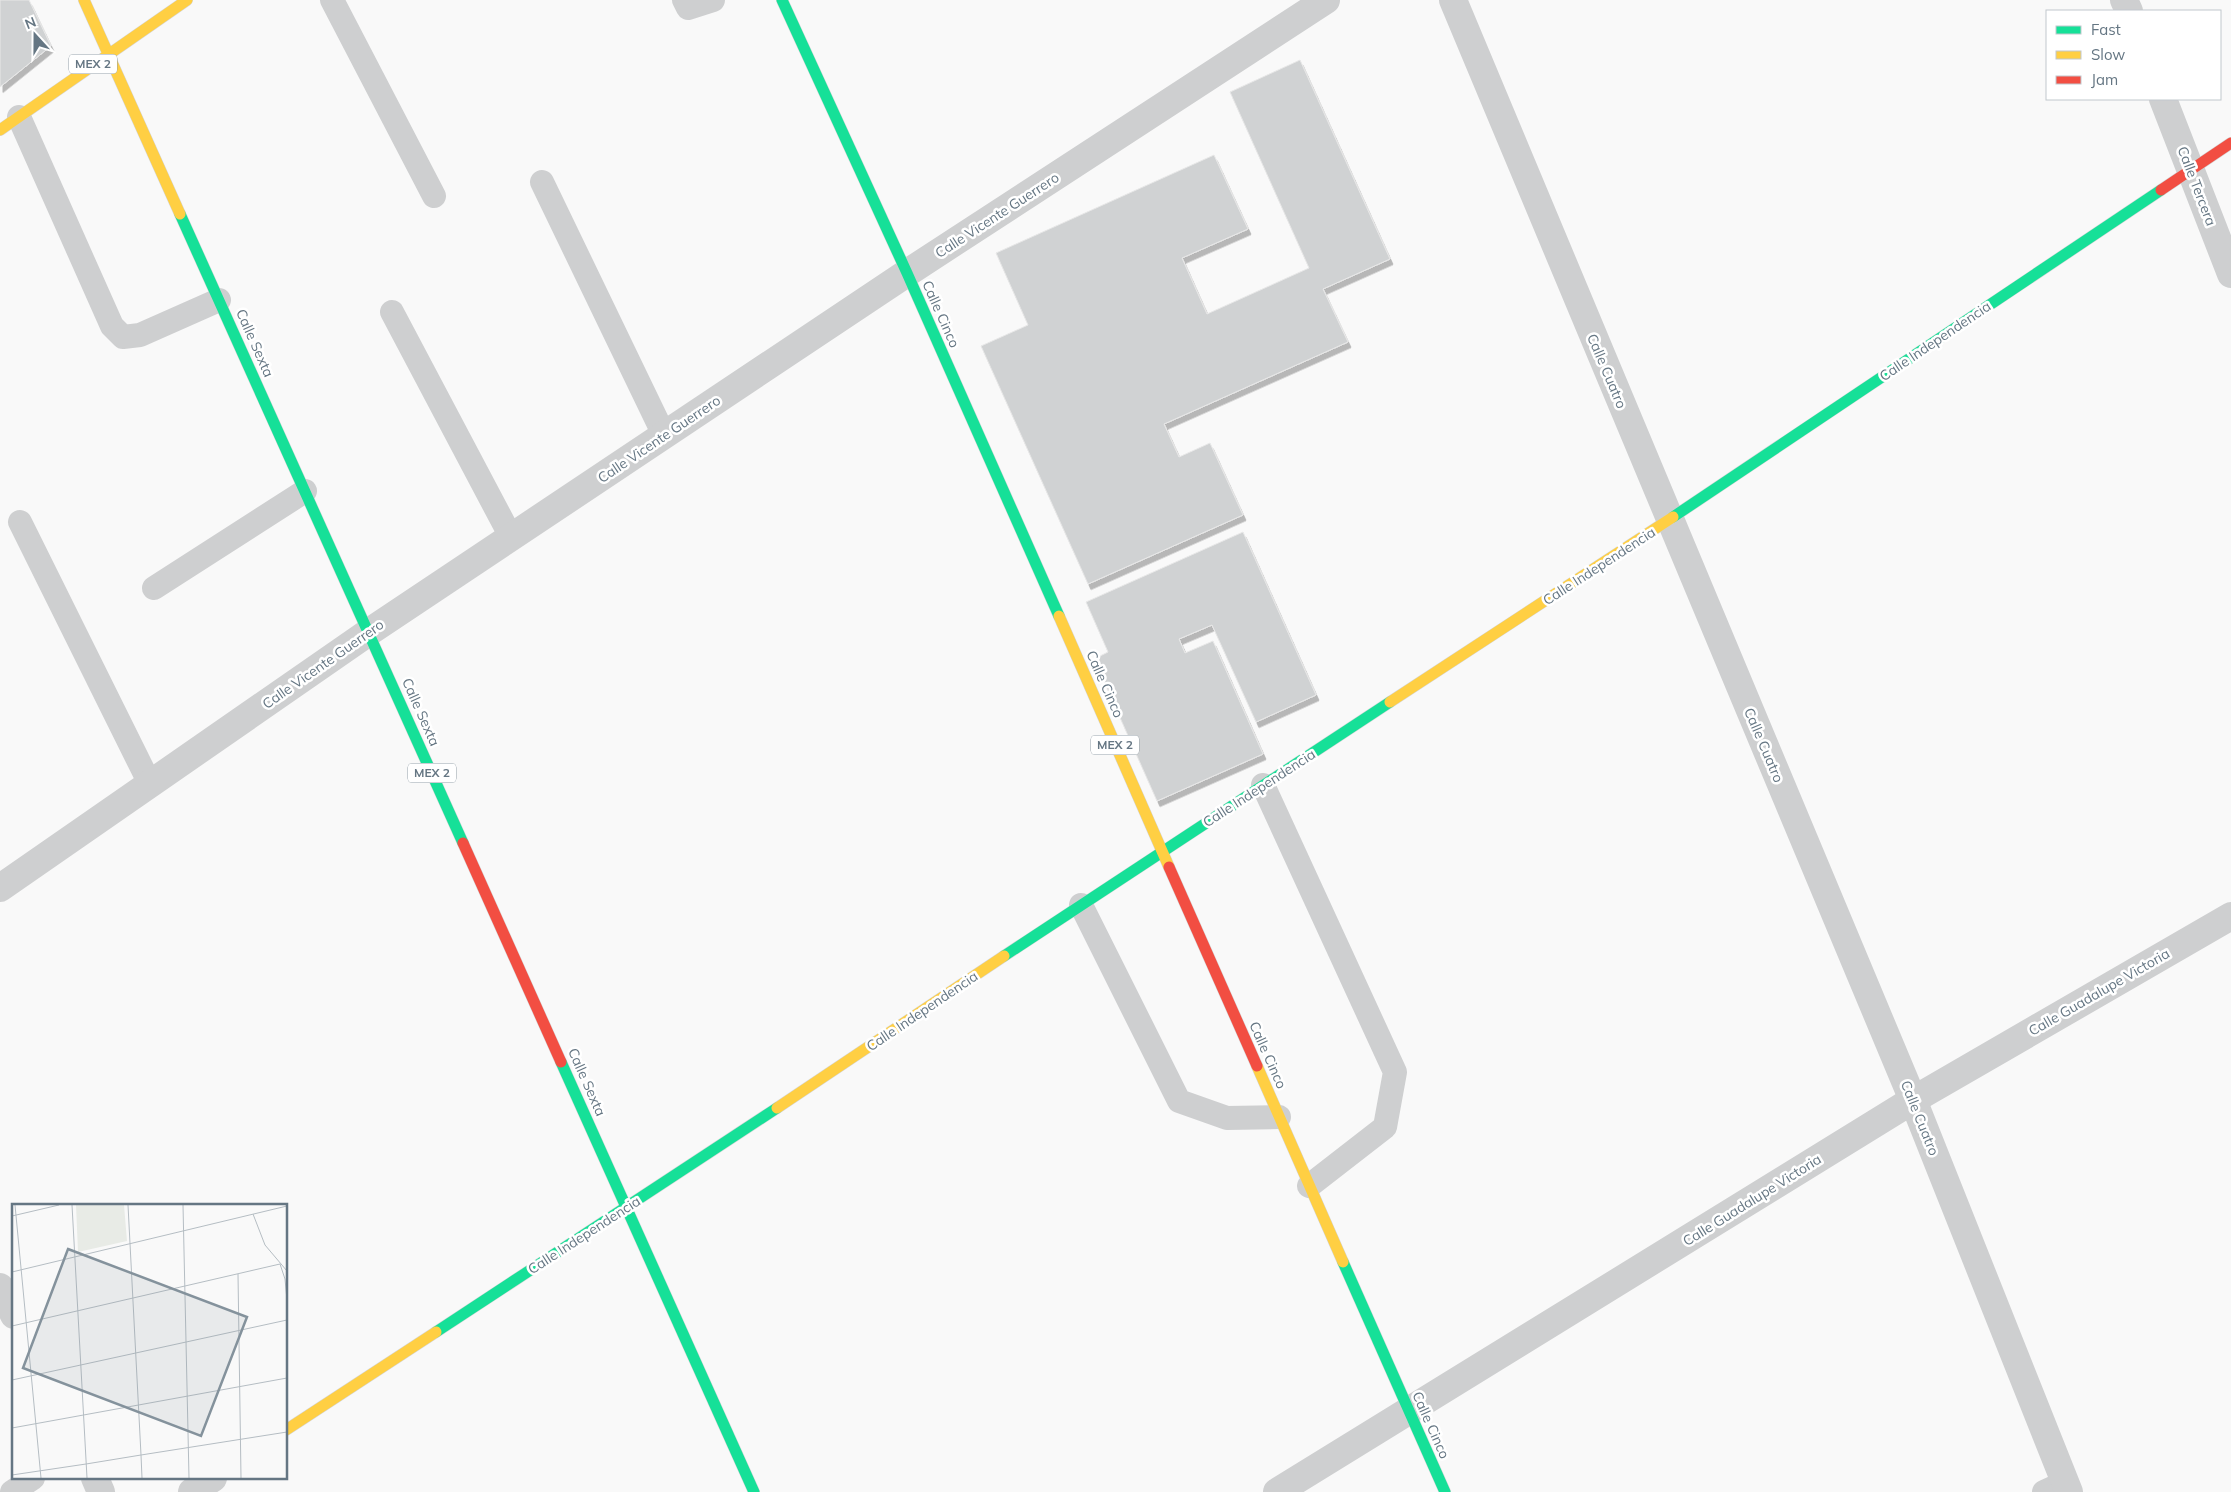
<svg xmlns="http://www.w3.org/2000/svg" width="2231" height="1492" viewBox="0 0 2231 1492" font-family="Mulish,sans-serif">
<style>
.building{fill:#d0d2d3;stroke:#e8e8e8;filter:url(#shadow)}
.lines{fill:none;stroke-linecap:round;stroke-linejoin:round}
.fast-casing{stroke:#d5d6d7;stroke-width:12}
.slow-casing{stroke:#d5d6d7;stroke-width:12}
.jam-casing{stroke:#d5d6d7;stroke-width:12}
.lane{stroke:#cecfd0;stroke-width:24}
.street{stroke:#cecfd0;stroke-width:28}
.fast{stroke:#16e098;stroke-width:11}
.slow{stroke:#ffcf43;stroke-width:11}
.jam{stroke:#f24e42;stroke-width:11}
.labels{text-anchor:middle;stroke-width:5;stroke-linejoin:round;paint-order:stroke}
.shield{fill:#fff;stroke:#939fa8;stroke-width:1}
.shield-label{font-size:12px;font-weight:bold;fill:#657683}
.street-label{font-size:14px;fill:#657683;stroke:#fff}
.inset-road{fill:none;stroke:#b5bdc3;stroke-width:1}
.view{fill:#84929c;fill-opacity:0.15;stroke:#84929c;stroke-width:2.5}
.inset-edge{fill:none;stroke:#657683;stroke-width:2.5}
</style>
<defs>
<filter id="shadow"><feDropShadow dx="3" dy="5.5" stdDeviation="0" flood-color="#0004"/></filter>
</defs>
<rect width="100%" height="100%" fill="#f9f9f9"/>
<!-- building -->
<g class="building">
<polygon points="0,0 29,0 51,46 0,87"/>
<polygon points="1300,60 1390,259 1323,289 1348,342 1164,424 1179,457 1210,443 1243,515 1088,584 981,346 1028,325 996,253 1214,155 1248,229 1182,258 1207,314 1309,268 1230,92"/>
<polygon points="1243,532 1316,695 1256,722 1212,625 1179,639 1185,653 1213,641 1263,754 1157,801 1094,659 1108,652 1086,602"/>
</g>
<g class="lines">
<defs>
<g id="fast">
<polyline points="782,0 907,273 1059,616"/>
<polyline points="180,214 463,843"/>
<polyline points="1673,517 2161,190"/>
<polyline points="1004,956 1390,702"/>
<polyline points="561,1062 754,1492"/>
<polyline points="1343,1262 1445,1492"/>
<polyline points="436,1332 777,1108"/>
</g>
<g id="slow">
<polyline points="84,0 180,214"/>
<polyline points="0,130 187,0"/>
<polyline points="1059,616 1169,867"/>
<polyline points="1390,702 1673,517"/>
<polyline points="1257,1066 1343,1262"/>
<polyline points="777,1108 1004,956"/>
<polyline points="286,1430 436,1332"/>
</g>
<g id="jam">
<polyline points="2161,190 2231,143"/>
<polyline points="463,843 561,1062"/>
<polyline points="1169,867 1257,1066"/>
</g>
</defs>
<!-- fast casing -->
<use href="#fast" class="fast-casing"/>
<!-- slow casing -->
<use href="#slow" class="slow-casing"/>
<!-- jam casing -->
<use href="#jam" class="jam-casing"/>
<!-- lane -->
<g class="lane">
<polyline points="332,0 434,196"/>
<polyline points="684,0 688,8 713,0"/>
<polyline points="19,117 112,326 123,337 140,335 219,300"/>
<polyline points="542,182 664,435"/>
<polyline points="392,312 511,537"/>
<polyline points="20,522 150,784"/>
<polyline points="154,588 305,491"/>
<polyline points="1263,785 1395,1072 1385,1127 1309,1186"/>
<polyline points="1081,905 1179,1101 1227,1118 1279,1117"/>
<polyline points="12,1492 33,1478"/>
<polyline points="2044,1492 2066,1482"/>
</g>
<!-- street -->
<g class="street">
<polyline points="1453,0 1913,1100 2069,1492"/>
<polyline points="2124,0 2129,11"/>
<polyline points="2163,99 2231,274"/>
<polyline points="0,888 369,632 907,273 1326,0"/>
<polyline points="0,1287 14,1315"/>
<polyline points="95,1478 101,1492"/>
<polyline points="192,1492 213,1478"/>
<polyline points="1277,1492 1913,1100 2231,916"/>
</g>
<!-- fast -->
<use href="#fast" class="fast"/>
<!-- slow -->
<use href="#slow" class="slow"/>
<!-- jam -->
<use href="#jam" class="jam"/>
</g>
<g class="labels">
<!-- shield labels -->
<g class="shield">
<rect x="69" y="54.5" width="48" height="19" rx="4"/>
<rect x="1091" y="735.5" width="48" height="19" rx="4"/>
<rect x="408" y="763.5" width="48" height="19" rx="4"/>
</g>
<g class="shield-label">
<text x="93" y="68">MEX 2</text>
<text x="1115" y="749">MEX 2</text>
<text x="432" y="777">MEX 2</text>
</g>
<!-- street labels -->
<g class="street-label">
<text transform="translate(2197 186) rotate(69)" y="5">Calle Tercera</text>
<text transform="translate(997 215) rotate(-33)" y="5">Calle Vicente Guerrero</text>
<text transform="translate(941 314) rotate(66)" y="5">Calle Cinco</text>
<text transform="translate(1935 341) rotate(-34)" y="5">Calle Independencia</text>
<text transform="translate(255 343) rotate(66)" y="5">Calle Sexta</text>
<text transform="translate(1607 371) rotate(67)" y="5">Calle Cuatro</text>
<text transform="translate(659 439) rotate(-34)" y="5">Calle Vicente Guerrero</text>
<text transform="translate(1599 566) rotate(-33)" y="5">Calle Independencia</text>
<text transform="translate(323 664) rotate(-35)" y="5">Calle Vicente Guerrero</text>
<text transform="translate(1105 684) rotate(66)" y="5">Calle Cinco</text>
<text transform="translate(421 712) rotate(66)" y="5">Calle Sexta</text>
<text transform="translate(1764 745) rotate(67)" y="5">Calle Cuatro</text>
<text transform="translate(1259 788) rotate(-33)" y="5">Calle Independencia</text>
<text transform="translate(2099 992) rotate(-30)" y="5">Calle Guadalupe Victoria</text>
<text transform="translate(922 1011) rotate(-34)" y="5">Calle Independencia</text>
<text transform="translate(1268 1055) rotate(66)" y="5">Calle Cinco</text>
<text transform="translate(587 1082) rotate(66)" y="5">Calle Sexta</text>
<text transform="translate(1920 1118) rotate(68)" y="5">Calle Cuatro</text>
<text transform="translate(1752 1200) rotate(-32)" y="5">Calle Guadalupe Victoria</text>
<text transform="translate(584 1235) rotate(-33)" y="5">Calle Independencia</text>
<text transform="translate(1431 1425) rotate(66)" y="5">Calle Cinco</text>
</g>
</g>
<!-- overview -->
<g transform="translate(12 1204)">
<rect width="275" height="275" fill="#f9f9f9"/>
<path d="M64 1H112L115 37 66 48Z" fill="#e8ebe6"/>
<path class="inset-road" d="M3 1 29 274M60 1 75 274M171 1 177 274M241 10 253 41 275 67M0 12 47 1M0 68 275 2M226 70 229 274M0 122 268 60 273 75 275 96M0 176 275 116M0 224 275 174M74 260 129 251 116 1M0 271 74 260M130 274 129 251 275 228"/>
<path class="view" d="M56 45 235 113 189 232 11 164Z"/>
<rect width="275" height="275" class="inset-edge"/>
</g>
<!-- legend -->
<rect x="2046" y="10" width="175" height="90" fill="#ffffff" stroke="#c1c8cd"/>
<rect x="2056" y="26" width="25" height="8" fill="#16e098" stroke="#c1c8cd"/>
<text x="2091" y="35" font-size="15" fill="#657683">Fast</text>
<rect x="2056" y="51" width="25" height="8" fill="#ffcf43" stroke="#c1c8cd"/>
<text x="2091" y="60" font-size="15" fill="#657683">Slow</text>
<rect x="2056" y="76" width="25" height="8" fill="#f24e42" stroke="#c1c8cd"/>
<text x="2091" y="85" font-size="15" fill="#657683">Jam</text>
<!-- north arrow -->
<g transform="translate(35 35) rotate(339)" stroke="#ffffff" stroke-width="4" paint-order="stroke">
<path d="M0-4L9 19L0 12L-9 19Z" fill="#657683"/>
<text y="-8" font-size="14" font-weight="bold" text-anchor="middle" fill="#657683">N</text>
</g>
</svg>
